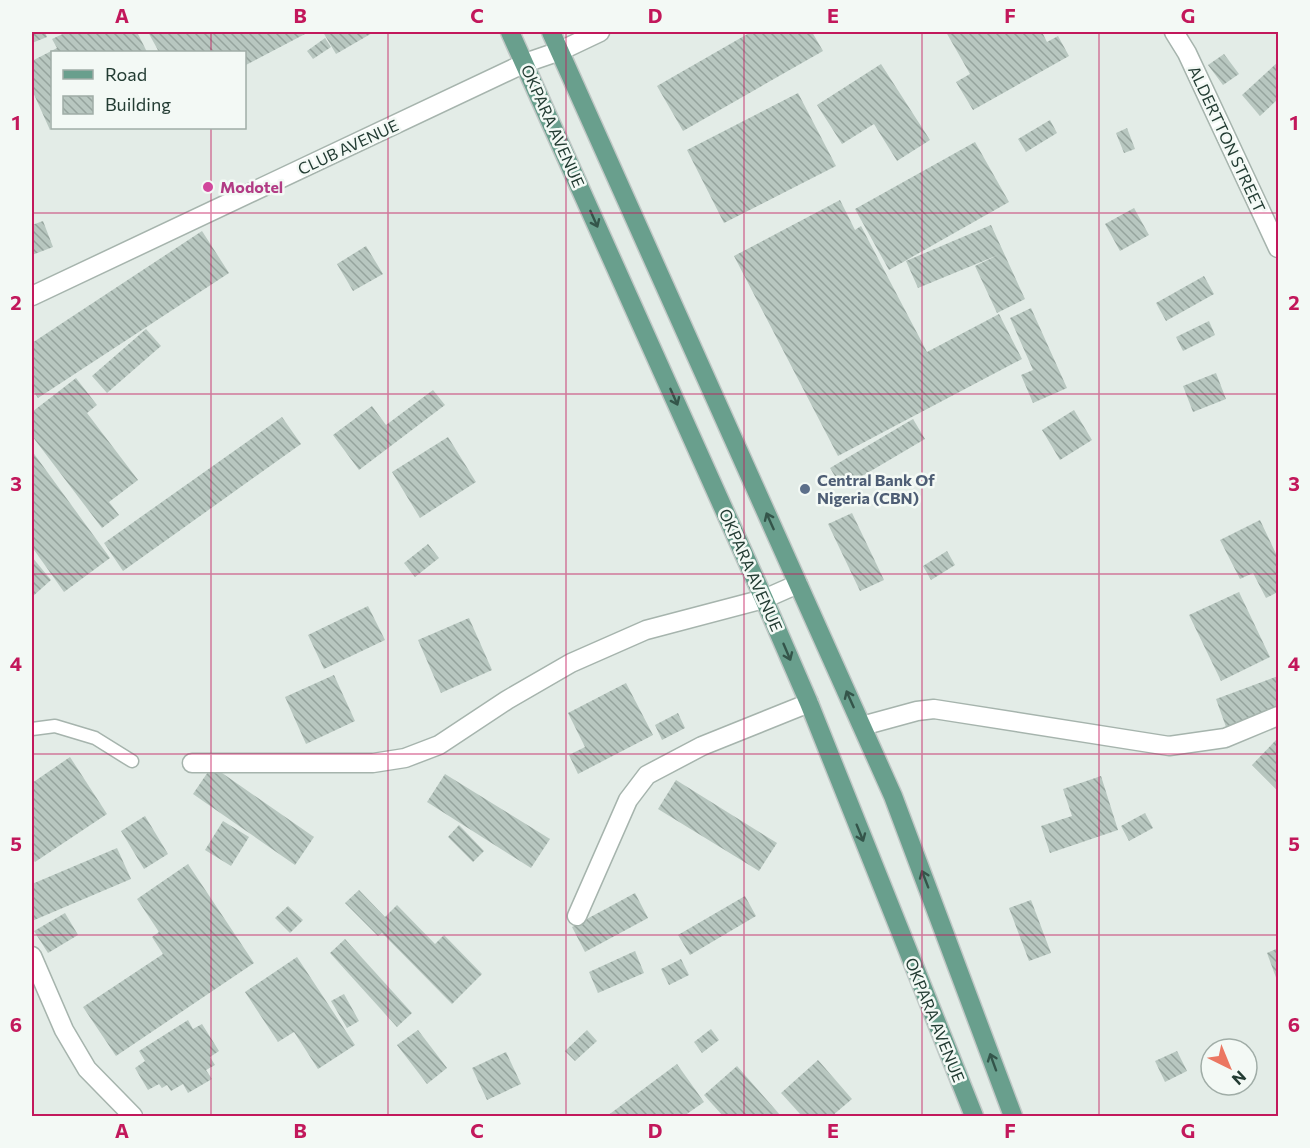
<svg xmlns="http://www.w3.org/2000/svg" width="1310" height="1148" viewBox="0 0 1310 1148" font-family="Commissioner,sans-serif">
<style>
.building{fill:url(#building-back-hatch)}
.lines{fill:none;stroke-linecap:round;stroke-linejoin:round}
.lane-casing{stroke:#a6b4ad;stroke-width:15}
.street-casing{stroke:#a6b4ad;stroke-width:21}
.primary-casing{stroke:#c1c8c6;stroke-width:21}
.lane{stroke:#fff;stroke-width:12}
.street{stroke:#fff;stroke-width:18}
.primary{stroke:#699f8d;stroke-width:18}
.oneway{stroke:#34554a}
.grid{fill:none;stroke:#c2185b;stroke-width:1.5;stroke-opacity:0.55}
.hotel-dot{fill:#d1479c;stroke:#f3f9f5;stroke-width:2}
.service-dot{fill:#5c6f8a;stroke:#f3f9f5;stroke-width:2}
.labels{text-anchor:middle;stroke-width:5;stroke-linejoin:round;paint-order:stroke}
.street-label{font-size:16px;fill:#233c33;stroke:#f3f9f5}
.hotel-label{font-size:16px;font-weight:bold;fill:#b23c85;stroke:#f3f9f5;text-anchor:start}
.service-label{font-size:16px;font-weight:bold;fill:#4e5e75;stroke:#f3f9f5;text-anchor:start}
.neatline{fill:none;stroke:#c2185b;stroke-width:2}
.grid-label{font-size:20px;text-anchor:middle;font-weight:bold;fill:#c2185b}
</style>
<defs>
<pattern id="building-back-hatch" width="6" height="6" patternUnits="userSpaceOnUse" patternTransform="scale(1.5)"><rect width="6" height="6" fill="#b8c7c0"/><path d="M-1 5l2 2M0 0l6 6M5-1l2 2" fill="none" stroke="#95a39d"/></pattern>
</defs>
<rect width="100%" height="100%" fill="#e3ece7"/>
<!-- building -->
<g class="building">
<polygon points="32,32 45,32 47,37 32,43"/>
<polygon points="67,32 137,32 147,52 52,52 50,130 32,90 32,61 57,48 52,39"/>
<polygon points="148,32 304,32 305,34 244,66 244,52 159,52"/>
<polygon points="323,32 374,32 336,54"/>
<polygon points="751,32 812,32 823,51 683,131 657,86"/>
<polygon points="946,32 1042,32 1047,42 1058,36 1069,56 973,110 956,82 970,74"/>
<polygon points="325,38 331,47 313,59 307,51"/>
<polygon points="1224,54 1239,74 1223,85 1208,65"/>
<polygon points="1278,62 1278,99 1260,116 1242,95"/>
<polygon points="881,64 930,140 897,161 874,124 842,144 817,105"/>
<polygon points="798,93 836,166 724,223 687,150"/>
<polygon points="1050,120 1057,133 1026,152 1018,139"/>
<polygon points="1127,128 1135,149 1124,153 1116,133"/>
<polygon points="975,142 1009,202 889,270 855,209"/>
<polygon points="840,200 855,230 861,226 927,352 999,314 1022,359 838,456 734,256"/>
<polygon points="1134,208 1149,235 1120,251 1105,224"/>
<polygon points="43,221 53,247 32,255 32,225"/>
<polygon points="991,225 1025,299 997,313 975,266 998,255 918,288 906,261"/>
<polygon points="202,231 229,273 38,398 32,389 32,343"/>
<polygon points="366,246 383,274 353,291 337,264"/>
<polygon points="1204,276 1214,294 1166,321 1156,303"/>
<polygon points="1031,308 1067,388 1033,403 1021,375 1033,370 1010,318"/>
<polygon points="1209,321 1215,335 1183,351 1176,337"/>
<polygon points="146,329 161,346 107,393 92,376"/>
<polygon points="1216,373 1226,399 1193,412 1183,386"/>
<polygon points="76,378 97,405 87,413 138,480 109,502 119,515 102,528 32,436 32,412"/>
<polygon points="433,390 445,405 359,470 333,435 372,406 386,425"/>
<polygon points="1074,410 1092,440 1060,460 1042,430"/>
<polygon points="282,417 301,444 123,571 104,543"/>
<polygon points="913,419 925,439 842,488 830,468"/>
<polygon points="448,437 476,482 420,518 392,472"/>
<polygon points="32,451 110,558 64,592 32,547"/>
<polygon points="852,513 884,580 860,591 828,524"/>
<polygon points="1260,520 1278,558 1278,592 1266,598 1253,573 1240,579 1220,540"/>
<polygon points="428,544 439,558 415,577 404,563"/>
<polygon points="947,551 955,565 931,580 923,566"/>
<polygon points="32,557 51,580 32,597"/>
<polygon points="1239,592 1270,657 1221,681 1189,615"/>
<polygon points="368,606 385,640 324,669 308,635"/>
<polygon points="469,618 492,670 441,693 418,640"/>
<polygon points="334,675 355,721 306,744 285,697"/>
<polygon points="1278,676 1278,720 1230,738 1216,699"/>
<polygon points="626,683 653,735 578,774 569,755 585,747 568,713"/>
<polygon points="678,713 685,728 662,740 655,725"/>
<polygon points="1278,738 1278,791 1252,765"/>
<polygon points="70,757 107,814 35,862 32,857 32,783"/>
<polygon points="212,766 314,837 295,865 193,794"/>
<polygon points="445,774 550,839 531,868 427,802"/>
<polygon points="1101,776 1118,830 1050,853 1041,826 1072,816 1063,789"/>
<polygon points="676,780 777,843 759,871 658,809"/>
<polygon points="1145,813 1153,828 1129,841 1121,826"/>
<polygon points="145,816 168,854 144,869 121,831"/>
<polygon points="223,821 249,837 231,866 205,850"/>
<polygon points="459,825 484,851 473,862 448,837"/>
<polygon points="117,848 131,879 32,921 32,884"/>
<polygon points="188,864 254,963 116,1056 83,1007 163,954 152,937 159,932 137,899"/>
<polygon points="359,890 385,917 397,905 435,944 444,935 482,974 452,1004 382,933 378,936 345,903"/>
<polygon points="635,893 648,918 585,952 572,927"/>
<polygon points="745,896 756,916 690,955 678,935"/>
<polygon points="1031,900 1051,953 1029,961 1009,908"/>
<polygon points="288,906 303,920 290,933 275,918"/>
<polygon points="65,913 78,935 48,953 34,931"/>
<polygon points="345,939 412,1013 397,1027 330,953"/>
<polygon points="1278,948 1278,983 1267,953"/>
<polygon points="635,951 644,973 598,993 589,972"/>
<polygon points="297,957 355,1045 318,1069 294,1032 278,1042 245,992"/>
<polygon points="681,959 689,975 669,985 661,969"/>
<polygon points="344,994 359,1021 347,1028 331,1001"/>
<polygon points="188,1020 193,1029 202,1024 219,1051 210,1057 215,1065 206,1070 212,1079 188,1093 183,1084 171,1091 167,1085 162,1088 159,1084 148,1090 135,1068 145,1061 139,1051"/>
<polygon points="711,1029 719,1040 702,1053 694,1042"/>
<polygon points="418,1030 447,1068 427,1084 397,1045"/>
<polygon points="587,1030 597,1041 575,1061 565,1051"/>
<polygon points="1177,1051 1187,1071 1165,1082 1155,1061"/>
<polygon points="506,1052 521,1084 487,1100 472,1068"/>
<polygon points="818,1060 852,1099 832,1116 802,1116 781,1093"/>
<polygon points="677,1064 704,1102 684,1116 607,1116"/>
<polygon points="737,1066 780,1115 778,1116 723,1116 704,1095"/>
</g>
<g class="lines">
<defs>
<polyline id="lane" points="32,729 55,726 95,738 132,761"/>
<g id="street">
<polyline points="1174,32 1187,53 1278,248"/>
<polyline points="32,296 525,63 560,51 600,32"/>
<polyline points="862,726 917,711 934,709 1169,746 1225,738 1278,716"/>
<polyline points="192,763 373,763 405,758 439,745 507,700 571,663 646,630 764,599 798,584"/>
<polyline points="577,916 628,800 647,775 702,746 809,703"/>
<polyline points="32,956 64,1030 87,1069 133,1116"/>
</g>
<g id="primary">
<polyline points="510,32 764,599 809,703 974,1116"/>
<polyline points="551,32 893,796 1013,1116"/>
</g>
</defs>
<!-- lane casing -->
<use href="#lane" class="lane-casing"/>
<!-- street casing -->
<use href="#street" class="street-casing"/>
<!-- primary casing -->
<use href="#primary" class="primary-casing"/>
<!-- lane -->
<use href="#lane" class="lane"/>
<!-- street -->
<use href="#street" class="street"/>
<!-- primary -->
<use href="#primary" class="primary"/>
</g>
<!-- one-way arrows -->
<defs><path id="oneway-shaft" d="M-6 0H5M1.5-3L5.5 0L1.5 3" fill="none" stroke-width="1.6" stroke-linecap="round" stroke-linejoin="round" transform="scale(1.5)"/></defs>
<g class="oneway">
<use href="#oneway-shaft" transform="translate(594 219) rotate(66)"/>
<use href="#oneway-shaft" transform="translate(674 397) rotate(66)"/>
<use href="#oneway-shaft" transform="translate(770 521) rotate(-114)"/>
<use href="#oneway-shaft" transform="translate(787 652) rotate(67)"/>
<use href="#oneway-shaft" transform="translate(850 699) rotate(-114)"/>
<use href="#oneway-shaft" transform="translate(860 833) rotate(68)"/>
<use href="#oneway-shaft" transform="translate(925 879) rotate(-111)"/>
<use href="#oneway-shaft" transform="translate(993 1062) rotate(-110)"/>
</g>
<!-- grid -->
<path class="grid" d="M211 32V52M388 32V1116M566 32V1116M744 32V1116M922 32V1116M1099 32V1116M211 128V1116M32 213H1278M32 394H1278M32 574H1278M32 754H1278M32 935H1278"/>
<!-- markers -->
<circle class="hotel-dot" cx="208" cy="187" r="6"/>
<circle class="service-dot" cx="805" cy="489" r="6"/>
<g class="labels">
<!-- street labels -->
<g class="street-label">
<text transform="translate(553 126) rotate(66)" y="6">OKPARA AVENUE</text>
<text transform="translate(1227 139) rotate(65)" y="6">ALDERTTON STREET</text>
<text transform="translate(348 147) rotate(-25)" y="6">CLUB AVENUE</text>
<text transform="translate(751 570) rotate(66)" y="6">OKPARA AVENUE</text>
<text transform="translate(935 1020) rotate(68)" y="6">OKPARA AVENUE</text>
</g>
<!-- hotel labels -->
<g class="hotel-label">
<text x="220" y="193">Modotel</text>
</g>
<!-- service labels -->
<g class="service-label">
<text x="817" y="486">Central Bank Of<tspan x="817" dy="18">Nigeria (CBN)</tspan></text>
</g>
</g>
<!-- border -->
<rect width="1310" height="1148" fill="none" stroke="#f3f9f5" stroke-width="66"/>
<!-- legend -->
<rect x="51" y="51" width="195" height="78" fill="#f3f9f5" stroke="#a0ada7" stroke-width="1.5"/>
<rect x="63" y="70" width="30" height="9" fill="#699f8d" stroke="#a0ada7" stroke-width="1.5"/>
<text x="105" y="81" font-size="18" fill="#233c33">Road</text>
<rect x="63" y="96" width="30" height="18" fill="url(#building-back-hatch)" stroke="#a0ada7" stroke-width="1.5"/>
<text x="105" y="111" font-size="18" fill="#233c33">Building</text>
<!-- north arrow -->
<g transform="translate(1229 1067) rotate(137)"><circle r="28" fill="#f3f9f5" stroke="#a0ada7" stroke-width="1.5"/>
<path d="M0-4.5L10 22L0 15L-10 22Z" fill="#eb7762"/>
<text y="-9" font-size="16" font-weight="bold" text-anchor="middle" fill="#233c33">N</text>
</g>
<rect x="33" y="33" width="1244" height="1082" class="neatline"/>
<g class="grid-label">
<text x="122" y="23">A</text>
<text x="300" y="23">B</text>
<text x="477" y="23">C</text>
<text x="655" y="23">D</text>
<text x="833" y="23">E</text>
<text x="1010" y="23">F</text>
<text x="1188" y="23">G</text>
<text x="16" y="130">1</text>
<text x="1294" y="130">1</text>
<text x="16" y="310">2</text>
<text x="1294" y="310">2</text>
<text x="16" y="491">3</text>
<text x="1294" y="491">3</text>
<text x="16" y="671">4</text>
<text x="1294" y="671">4</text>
<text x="16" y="851">5</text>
<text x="1294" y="851">5</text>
<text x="16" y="1032">6</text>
<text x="1294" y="1032">6</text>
<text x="122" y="1138">A</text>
<text x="300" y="1138">B</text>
<text x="477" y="1138">C</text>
<text x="655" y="1138">D</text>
<text x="833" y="1138">E</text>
<text x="1010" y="1138">F</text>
<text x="1188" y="1138">G</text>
</g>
</svg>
